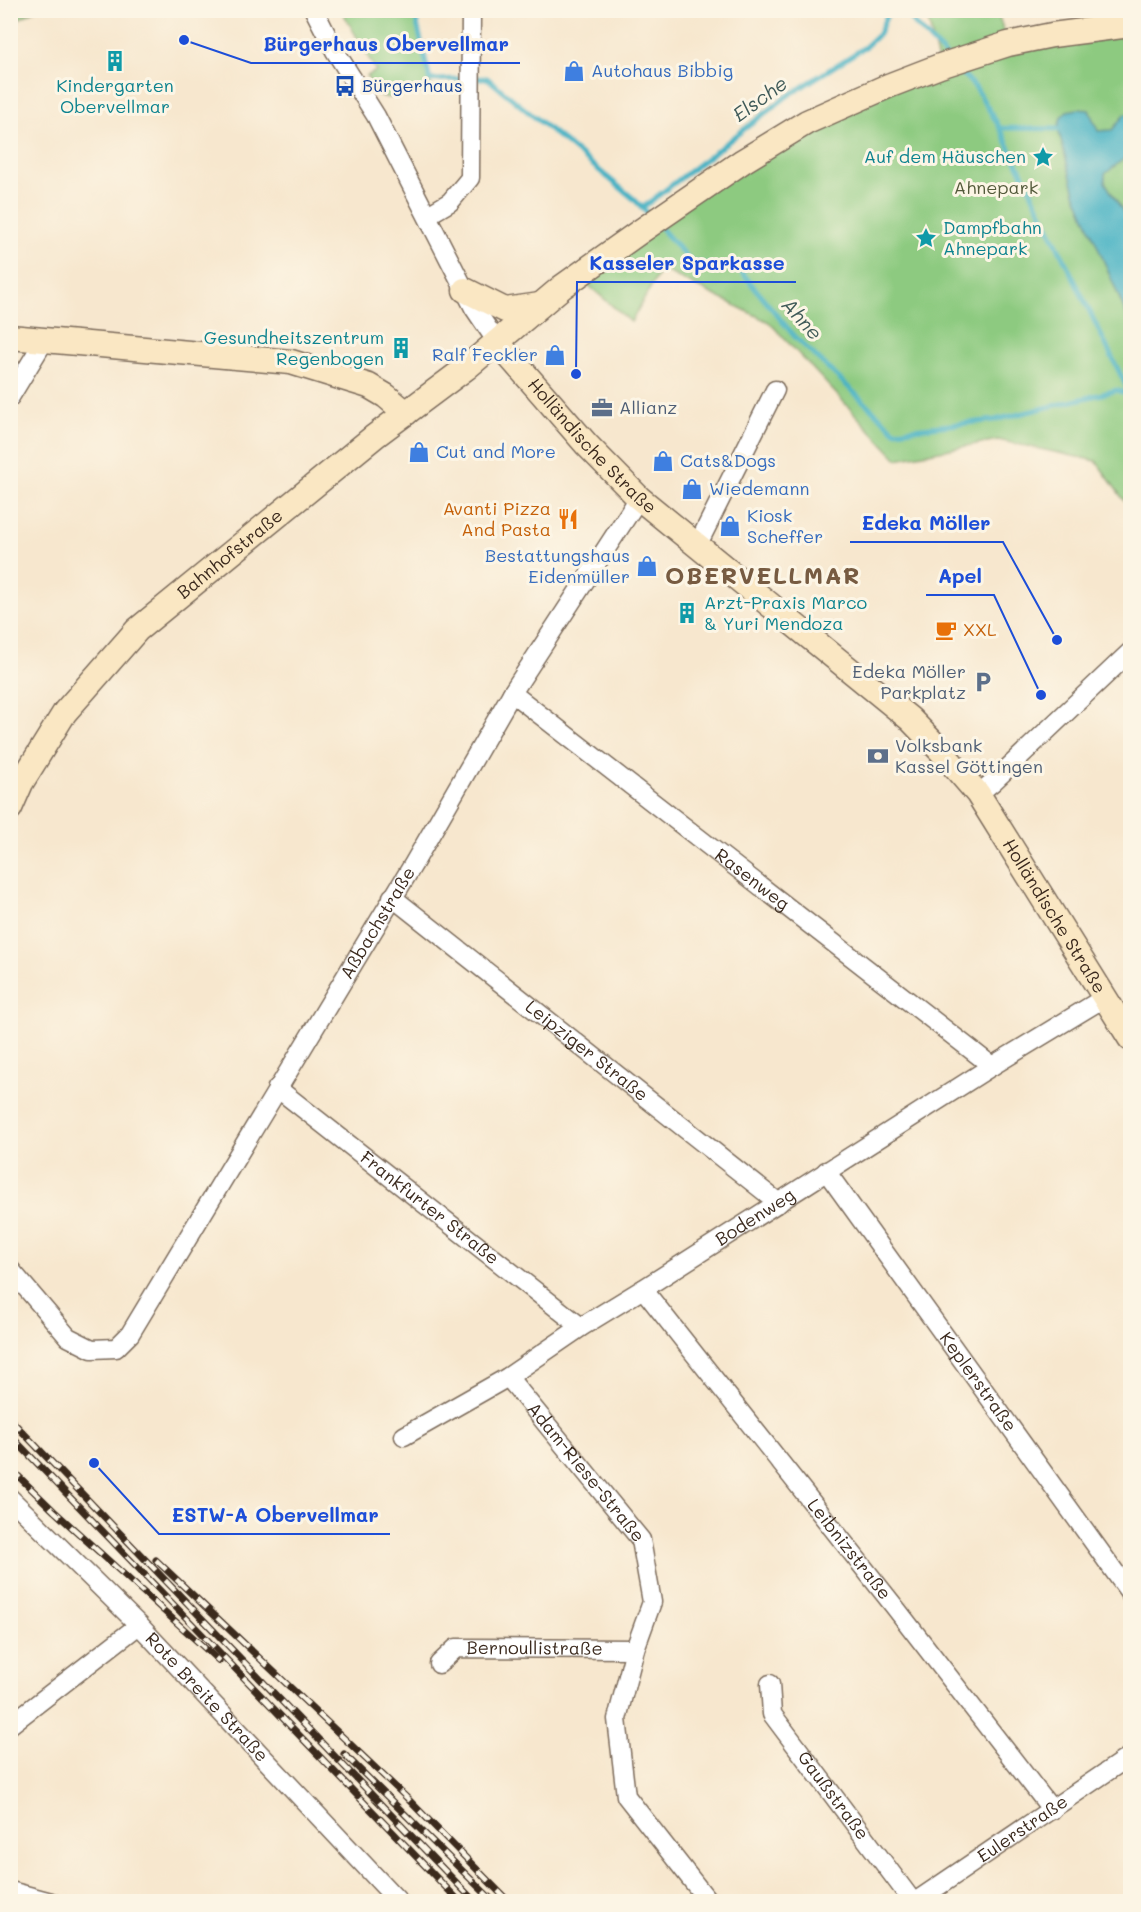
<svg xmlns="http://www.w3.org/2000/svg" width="1141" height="1912" viewBox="0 0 1141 1912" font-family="Mali,sans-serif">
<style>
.green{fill:#8dca80;stroke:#647a4f;stroke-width:1.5}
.water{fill:#47b2c4;stroke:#416e71;stroke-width:1.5}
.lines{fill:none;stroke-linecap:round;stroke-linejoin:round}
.stream{stroke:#47b2c4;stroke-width:5}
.street-casing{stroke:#7d6c5c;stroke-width:21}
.secondary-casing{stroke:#7d6c5c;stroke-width:27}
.street{stroke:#fff;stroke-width:18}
.secondary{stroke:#fae7c3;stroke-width:24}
.rail-casing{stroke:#3b2a1e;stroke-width:7}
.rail{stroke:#fcf5e5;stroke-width:4.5;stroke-dasharray:14;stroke-linecap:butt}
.labels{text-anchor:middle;stroke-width:6;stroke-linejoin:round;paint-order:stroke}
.shop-label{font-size:18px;fill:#366cbe;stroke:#fcf5e5;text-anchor:start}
.culture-label{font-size:18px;fill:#0d838f;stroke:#fcf5e5;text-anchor:end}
.transit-label{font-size:18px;fill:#164399;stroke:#fcf5e5;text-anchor:start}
.park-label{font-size:18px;fill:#545a3b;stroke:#fcf5e5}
.service-label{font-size:18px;fill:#4e5e75;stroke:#fcf5e5;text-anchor:start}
.street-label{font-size:18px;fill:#3b2a1e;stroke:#fcf5e5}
.food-label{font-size:18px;fill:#c56008;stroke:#fcf5e5;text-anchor:end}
.water-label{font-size:20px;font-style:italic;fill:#3f5a58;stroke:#fcf5e5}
.district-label{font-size:24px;font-weight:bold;letter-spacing:1.5px;fill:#775b41;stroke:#fcf5e5}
.leader{fill:none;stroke:#1d4ed8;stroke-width:2}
.callout-dot{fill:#1d4ed8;stroke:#fcf5e5;stroke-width:2}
.callout-label{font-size:20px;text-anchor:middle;font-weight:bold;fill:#1d4ed8;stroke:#fcf5e5;stroke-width:6;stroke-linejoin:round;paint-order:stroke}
</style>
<rect width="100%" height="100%" fill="#fcf5e5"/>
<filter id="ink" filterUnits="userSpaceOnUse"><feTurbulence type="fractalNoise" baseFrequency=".0167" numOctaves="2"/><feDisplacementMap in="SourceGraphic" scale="12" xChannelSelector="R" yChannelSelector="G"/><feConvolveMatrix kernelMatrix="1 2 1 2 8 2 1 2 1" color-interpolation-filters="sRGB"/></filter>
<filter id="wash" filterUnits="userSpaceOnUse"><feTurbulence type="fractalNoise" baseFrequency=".008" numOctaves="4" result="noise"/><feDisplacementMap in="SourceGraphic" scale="24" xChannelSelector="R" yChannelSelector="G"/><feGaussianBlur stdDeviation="1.35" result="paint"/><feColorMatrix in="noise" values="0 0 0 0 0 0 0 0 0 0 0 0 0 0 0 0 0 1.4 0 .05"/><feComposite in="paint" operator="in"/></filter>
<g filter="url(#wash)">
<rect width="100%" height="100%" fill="#f7e7ce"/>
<!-- green -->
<g class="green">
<polygon points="11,10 34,10 34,11 11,23"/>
<polygon points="342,11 413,11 432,90 388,98 376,94 367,76 376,71"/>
<polygon points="926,11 997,11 1008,44 1130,27 1130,509 1096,461 998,440 897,459 769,322 661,269 631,322 578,276 743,161 939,66"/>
</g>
<!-- water -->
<polygon class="water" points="1078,109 1089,110 1098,131 1112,130 1125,114 1130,115 1130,154 1105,174 1105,182 1130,223 1130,316 1127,316 1075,193 1058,129 1061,117 1067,111"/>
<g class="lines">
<!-- stream -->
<g class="stream">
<polyline points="414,10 430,80 487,78 634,199 651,217"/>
<polyline points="907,10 912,21 947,57"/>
<polyline points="957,68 976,88 1000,128 1058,129"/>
<polyline points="1000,128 1130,394"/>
<polyline points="642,208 786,97 865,47 879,34 889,10"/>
<polyline points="659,226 691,262 740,270 795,337 895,431 995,420 1118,390 1130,396"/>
</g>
</g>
</g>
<g filter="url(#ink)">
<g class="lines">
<defs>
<g id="street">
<polyline points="314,10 335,51 376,116 474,308 497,342"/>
<polyline points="428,215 450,202 470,178 471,10"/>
<polyline points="10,397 44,341"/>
<polyline points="697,546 775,390"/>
<path id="s1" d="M512 693 992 1066"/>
<polyline points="978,794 994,781 1130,652"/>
<path id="s2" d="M392 897 779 1203"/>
<path id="s3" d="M277 1088 581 1327"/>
<path id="s4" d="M826 1171 1130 1593"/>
<path id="s5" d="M10 1269 68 1337 92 1349 116 1348 130 1334 414 863 512 693 639 498"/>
<path id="s6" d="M643 1289 894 1606 1052 1810"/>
<path id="s7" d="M508 1377 641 1540 652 1602 635 1649 617 1719 626 1796 709 1902"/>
<path id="s8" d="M404 1436 508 1377 581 1327 643 1289 992 1066 1104 998"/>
<path id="s9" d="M10 1498 139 1625 399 1902"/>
<path id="s10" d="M439 1664 456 1648 635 1649"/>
<path id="s11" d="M770 1684 772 1714 913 1902"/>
<polyline points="10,1725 139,1625"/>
<polyline points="10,1891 51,1902"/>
<path id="s12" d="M915 1902 1130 1756"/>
</g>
<g id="secondary">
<polyline points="465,290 505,310 540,305"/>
<polyline points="10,337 291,362 369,386 386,396 406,413"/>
<path id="s13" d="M497 342 587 445 639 498 910 719 941 751 978 794 1130 1038"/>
<path id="s14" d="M10 808 21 783 65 712 137 630 375 436 466 368 562 287 638 233 743 161 807 122 888 86 940 66 1008 44 1052 35 1130 25"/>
</g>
</defs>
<!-- street casing -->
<use href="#street" class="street-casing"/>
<!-- secondary casing -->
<use href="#secondary" class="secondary-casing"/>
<!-- street -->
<use href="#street" class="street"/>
<!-- secondary -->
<use href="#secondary" class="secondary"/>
<defs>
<g id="rail">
<polyline points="10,1419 475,1902"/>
<polyline points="10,1435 460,1902"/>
<polyline points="10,1468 54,1511 219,1661"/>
<polyline points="156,1560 406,1797 509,1902"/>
<polyline points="344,1754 494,1902"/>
</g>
</defs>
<!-- rail casing -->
<use href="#rail" class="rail-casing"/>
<!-- rail -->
<use href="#rail" class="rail"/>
</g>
</g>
<!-- icons -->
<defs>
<symbol id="building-bare" viewBox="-9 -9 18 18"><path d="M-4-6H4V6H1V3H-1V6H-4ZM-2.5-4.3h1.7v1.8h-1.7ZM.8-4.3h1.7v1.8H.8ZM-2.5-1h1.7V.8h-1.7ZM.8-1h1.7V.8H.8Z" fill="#0f9aa8" stroke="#fcf5e5" stroke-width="2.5" paint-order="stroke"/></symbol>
<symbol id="shop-bare" viewBox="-9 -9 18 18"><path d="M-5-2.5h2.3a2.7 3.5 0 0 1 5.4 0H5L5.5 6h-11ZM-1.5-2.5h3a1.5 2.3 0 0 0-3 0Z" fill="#3f7fe0" stroke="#fcf5e5" stroke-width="2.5" paint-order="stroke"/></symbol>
<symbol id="bus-bare" viewBox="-9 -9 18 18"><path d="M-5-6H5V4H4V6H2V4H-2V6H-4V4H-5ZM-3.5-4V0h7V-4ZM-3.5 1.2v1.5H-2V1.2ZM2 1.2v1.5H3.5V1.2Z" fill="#1a4fb4" stroke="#fcf5e5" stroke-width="2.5" paint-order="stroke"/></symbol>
<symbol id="sight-bare" viewBox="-9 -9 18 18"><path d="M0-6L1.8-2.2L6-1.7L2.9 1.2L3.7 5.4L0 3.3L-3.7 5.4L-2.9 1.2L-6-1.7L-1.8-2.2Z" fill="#0f9aa8" stroke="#fcf5e5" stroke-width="2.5" paint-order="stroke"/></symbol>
<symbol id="office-bare" viewBox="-9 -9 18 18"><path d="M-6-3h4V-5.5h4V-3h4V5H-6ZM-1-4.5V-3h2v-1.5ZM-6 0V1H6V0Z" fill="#5c6f8a" stroke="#fcf5e5" stroke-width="2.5" paint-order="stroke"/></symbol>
<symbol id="restaurant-bare" viewBox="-9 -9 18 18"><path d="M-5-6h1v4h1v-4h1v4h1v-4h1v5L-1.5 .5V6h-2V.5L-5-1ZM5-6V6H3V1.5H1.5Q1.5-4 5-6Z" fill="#e8710a" stroke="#fcf5e5" stroke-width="2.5" paint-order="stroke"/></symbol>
<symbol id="cafe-bare" viewBox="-9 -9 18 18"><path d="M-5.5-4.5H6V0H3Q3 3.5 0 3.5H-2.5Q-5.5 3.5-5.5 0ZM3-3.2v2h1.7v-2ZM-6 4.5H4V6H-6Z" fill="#e8710a" stroke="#fcf5e5" stroke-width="2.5" paint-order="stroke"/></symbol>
<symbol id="parking-bare" viewBox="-9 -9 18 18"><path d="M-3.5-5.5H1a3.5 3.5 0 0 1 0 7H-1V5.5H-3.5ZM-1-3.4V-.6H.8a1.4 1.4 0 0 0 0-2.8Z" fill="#5c6f8a" stroke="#fcf5e5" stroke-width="2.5" paint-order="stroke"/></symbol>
<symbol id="bank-bare" viewBox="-9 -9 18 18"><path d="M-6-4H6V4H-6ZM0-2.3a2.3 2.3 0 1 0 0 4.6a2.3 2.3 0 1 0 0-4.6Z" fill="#5c6f8a" stroke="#fcf5e5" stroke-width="2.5" paint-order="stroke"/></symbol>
</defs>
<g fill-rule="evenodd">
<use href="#building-bare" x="100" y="46" width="30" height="30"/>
<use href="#shop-bare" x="559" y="56" width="30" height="30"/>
<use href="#bus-bare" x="330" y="71" width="30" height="30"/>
<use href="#sight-bare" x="1028" y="142" width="30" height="30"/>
<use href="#sight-bare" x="911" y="223" width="30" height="30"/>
<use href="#building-bare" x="386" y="333" width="30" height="30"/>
<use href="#shop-bare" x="540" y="340" width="30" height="30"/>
<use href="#office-bare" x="587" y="393" width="30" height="30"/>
<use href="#shop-bare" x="404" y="437" width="30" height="30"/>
<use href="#shop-bare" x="648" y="446" width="30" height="30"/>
<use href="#shop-bare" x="677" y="474" width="30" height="30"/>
<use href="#restaurant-bare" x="553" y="504" width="30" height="30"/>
<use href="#shop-bare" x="715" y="511" width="30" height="30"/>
<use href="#shop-bare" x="632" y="551" width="30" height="30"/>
<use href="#building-bare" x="672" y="598" width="30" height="30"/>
<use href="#cafe-bare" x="931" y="615" width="30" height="30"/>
<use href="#parking-bare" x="968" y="667" width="30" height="30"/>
<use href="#bank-bare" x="863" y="741" width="30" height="30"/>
</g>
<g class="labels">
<!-- shop labels -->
<g class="shop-label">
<text x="591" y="77">Autohaus Bibbig</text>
<text x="538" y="361" text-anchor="end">Ralf Feckler</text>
<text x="436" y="458">Cut and More</text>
<text x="680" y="467">Cats&amp;Dogs</text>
<text x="709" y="495">Wiedemann</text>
<text x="747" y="522">Kiosk<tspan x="747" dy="21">Scheffer</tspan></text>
<text x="630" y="562" text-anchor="end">Bestattungshaus<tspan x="630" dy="21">Eidenmüller</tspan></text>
</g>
<!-- culture labels -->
<g class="culture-label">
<text x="115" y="92" text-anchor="middle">Kindergarten<tspan x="115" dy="21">Obervellmar</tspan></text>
<text x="1026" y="163">Auf dem Häuschen</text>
<text x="943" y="234" text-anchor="start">Dampfbahn<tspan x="943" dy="21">Ahnepark</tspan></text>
<text x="384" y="344">Gesundheitszentrum<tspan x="384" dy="21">Regenbogen</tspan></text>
<text x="704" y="609" text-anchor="start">Arzt-Praxis Marco<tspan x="704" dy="21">&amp; Yuri Mendoza</tspan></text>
</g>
<!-- transit labels -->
<g class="transit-label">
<text x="362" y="92">Bürgerhaus</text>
</g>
<!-- park labels -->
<g class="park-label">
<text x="996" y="194">Ahnepark</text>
</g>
<!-- service labels -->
<g class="service-label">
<text x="619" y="414">Allianz</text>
<text x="966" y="678" text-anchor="end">Edeka Möller<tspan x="966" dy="21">Parkplatz</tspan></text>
<text x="895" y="752">Volksbank<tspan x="895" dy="21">Kassel Göttingen</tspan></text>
</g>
<!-- street labels -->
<g class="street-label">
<text dy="6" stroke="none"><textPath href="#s13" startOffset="141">Holländische Straße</textPath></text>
<text dy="6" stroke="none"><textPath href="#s14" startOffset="340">Bahnhofstraße</textPath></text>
<text dy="6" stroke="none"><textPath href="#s1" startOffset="304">Rasenweg</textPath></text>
<text dy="6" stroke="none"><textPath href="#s13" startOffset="806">Holländische Straße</textPath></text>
<text dy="6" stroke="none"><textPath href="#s5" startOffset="640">Aßbachstraße</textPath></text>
<text dy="6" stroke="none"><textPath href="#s2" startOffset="248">Leipziger Straße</textPath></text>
<text dy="6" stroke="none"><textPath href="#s3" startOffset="194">Frankfurter Straße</textPath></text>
<text dy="6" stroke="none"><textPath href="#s8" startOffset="414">Bodenweg</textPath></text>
<text dy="6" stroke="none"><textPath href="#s4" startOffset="260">Keplerstraße</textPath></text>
<text dy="6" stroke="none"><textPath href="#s7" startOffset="123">Adam-Riese-Straße</textPath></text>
<text dy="6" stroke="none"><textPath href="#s6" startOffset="332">Leibnizstraße</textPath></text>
<text dy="6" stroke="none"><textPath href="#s10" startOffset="102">Bernoullistraße</textPath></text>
<text dy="6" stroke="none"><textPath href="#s9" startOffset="280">Rote Breite Straße</textPath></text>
<text dy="6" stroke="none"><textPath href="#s11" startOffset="132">Gaußstraße</textPath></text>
<text dy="6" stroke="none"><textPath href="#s12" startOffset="130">Eulerstraße</textPath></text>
</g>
<!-- food labels -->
<g class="food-label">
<text x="551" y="515">Avanti Pizza<tspan x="551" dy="21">And Pasta</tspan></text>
<text x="963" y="636" text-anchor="start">XXL</text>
</g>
<!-- water labels -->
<g class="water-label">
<text transform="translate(760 99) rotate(-36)" y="7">Elsche</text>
<text transform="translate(802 319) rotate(48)" y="7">Ahne</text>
</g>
<!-- district labels -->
<g class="district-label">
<text x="763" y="584">OBERVELLMAR</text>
</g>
</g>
<!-- callouts -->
<path class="leader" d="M184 40L251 63H520M576 374L577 282H796M1057 640L1003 542H850M1041 695L994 595H926M94 1463L159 1534H390"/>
<g class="callout-dot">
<circle cx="184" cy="40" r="6"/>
<circle cx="576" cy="374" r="6"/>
<circle cx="1057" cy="640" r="6"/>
<circle cx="1041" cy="695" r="6"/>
<circle cx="94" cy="1463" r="6"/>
</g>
<g class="callout-label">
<text x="386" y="51">Bürgerhaus Obervellmar</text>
<text x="687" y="270">Kasseler Sparkasse</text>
<text x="926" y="530">Edeka Möller</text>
<text x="960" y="583">Apel</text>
<text x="275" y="1522">ESTW-A Obervellmar</text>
</g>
<!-- margin -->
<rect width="1141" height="1912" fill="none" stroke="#fcf5e5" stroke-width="36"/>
</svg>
